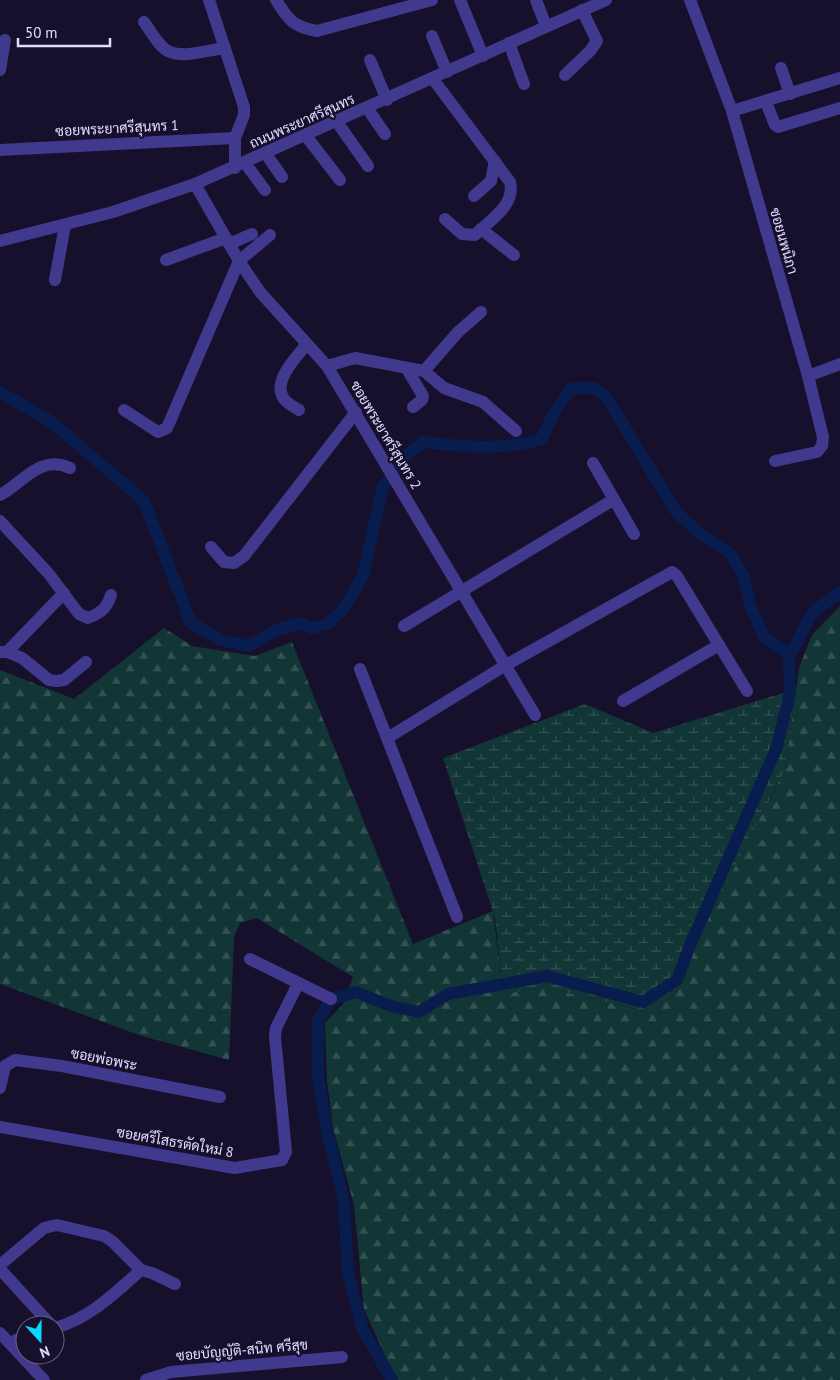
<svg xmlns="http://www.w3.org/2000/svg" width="840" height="1380" viewBox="0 0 840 1380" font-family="'PT Sans',Sarabun,sans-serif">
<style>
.forest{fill:url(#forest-firs)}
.wetland{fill:url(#wetland-marsh)}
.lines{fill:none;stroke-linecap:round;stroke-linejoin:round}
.canal{stroke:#081d4d;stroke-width:12}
.minor{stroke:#40398d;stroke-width:12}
.labels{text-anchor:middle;stroke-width:4.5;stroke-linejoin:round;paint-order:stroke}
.street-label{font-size:14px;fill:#e1dbff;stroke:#16102c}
</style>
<defs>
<pattern id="forest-firs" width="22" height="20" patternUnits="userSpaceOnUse" patternTransform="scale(1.25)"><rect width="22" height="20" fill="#123636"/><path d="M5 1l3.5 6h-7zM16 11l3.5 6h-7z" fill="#345254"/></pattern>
<pattern id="wetland-marsh" width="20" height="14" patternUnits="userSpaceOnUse" patternTransform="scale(1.25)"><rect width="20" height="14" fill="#123636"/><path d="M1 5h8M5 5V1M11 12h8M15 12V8" fill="none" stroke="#345254"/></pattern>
</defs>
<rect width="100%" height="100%" fill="#16102c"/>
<!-- forest -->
<polygon class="forest" points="840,606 840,1380 396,1380 364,1309 354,1205 333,1128 327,1080 325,1023 343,1004 353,977 257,918 240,923 234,937 229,1060 139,1035 0,984 0,670 74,699 164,628 192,646 255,656 292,642 413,944 493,911 503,994 543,987 636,1009 677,990 699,937 785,769 799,668 812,635"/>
<!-- wetland -->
<polygon class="wetland" points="796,689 785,769 699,937 677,990 636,1009 543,987 503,994 495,918 443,758 585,704 653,733"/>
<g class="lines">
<!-- canal -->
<g class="canal">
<path d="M0 392 53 423 144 501 191 623 221 640 248 646 275 631 299 623 312 628 328 624 345 607 363 576 383 486 408 454 423 442C462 447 504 451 542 439L554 412 572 388H594L607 398 677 513 703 536 729 552 744 576 750 605 765 638 782 649 789 657 790 692 777 747 691 943 677 980 643 1002 547 976 448 994 419 1012 391 1006 356 992 331 999 318 1021V1073L326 1127 344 1201 348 1274 363 1330 392 1380"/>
<polyline points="789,657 812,613 840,592"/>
</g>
<!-- minor -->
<g class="minor">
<polyline points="209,0 244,107 244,115 235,138 235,168"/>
<path d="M276 0C288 20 294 27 317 31L432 0"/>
<polyline points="460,0 483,56"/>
<polyline points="536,0 546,26"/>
<polyline points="690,0 732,111 808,376 823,437 822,446 817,452 775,461"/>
<path d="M144 22C151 31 159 48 170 52 185 58 209 50 225 48"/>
<polyline points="432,36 447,72"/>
<polyline points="509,43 524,84"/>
<polyline points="370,60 387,100"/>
<polyline points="781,68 790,94"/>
<polyline points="0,70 5,40"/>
<polyline points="565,75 590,51 597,41 582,10"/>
<path d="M433 79 510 182C516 205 490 220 475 235L462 234 445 219"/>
<polyline points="766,102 775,125 778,127 840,108"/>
<polyline points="367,108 385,134"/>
<polyline points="732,111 840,78"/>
<polyline points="337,122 368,166"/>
<polyline points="306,136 340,180"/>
<polyline points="0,150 235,138"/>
<polyline points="266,154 282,177"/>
<polyline points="245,163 265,190"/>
<polyline points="195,184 239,261 260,292 327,366 535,715"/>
<polyline points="474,196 491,181 495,161"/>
<polyline points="481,229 514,255"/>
<polyline points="0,241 113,212 195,184 606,0"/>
<polyline points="229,244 252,234"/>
<polyline points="166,260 226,238"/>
<polyline points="55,280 65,225"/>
<polyline points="327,366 355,358 424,371 458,332 481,312"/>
<polyline points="407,369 423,396 422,400 413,407"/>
<polyline points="424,371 444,388 483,402 516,431"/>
<polyline points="808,376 840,364"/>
<polyline points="124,410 158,432 167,428 239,261 270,235"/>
<path d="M299 410C294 407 288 404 285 400 270 383 297 356 307 344"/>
<polyline points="593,463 634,534"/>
<path d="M0 495C23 483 40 454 70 468"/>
<path d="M0 521 49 574 79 614 88 618C101 613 107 608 111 595"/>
<polyline points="211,547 224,562 234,563 244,556 356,412"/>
<polyline points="404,626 613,500"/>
<polyline points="0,652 7,652 64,593"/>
<polyline points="7,652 22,658 49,680 57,681 64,680 86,662"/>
<polyline points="360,669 457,917"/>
<polyline points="623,701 719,645"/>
<polyline points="389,737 506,665 672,572 677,576 747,691"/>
<polyline points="250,959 331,999"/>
<polyline points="0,1088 5,1066 15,1060 62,1066 220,1097"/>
<polyline points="0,1127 235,1168 282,1160 286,1152 275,1037 276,1028 298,984"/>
<path d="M0 1265 44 1228 57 1225 104 1236 112 1241 141 1270C114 1294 90 1318 55 1328"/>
<polyline points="0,1269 51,1325"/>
<polyline points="141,1270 152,1273 175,1284"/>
<polyline points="0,1333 44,1380"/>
<polyline points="10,1343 25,1336"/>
<polyline points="146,1380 171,1372 342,1357"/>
</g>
</g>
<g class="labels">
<!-- street labels -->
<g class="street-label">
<text transform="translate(302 121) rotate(-24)" y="5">ถนนพระยาศรีสุนทร</text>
<text transform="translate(117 128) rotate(-3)" y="5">ซอยพระยาศรีสุนทร 1</text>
<text transform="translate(784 241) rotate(74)" y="5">ซอยนพนิภา</text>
<text transform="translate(386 435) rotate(59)" y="5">ซอยพระยาศรีสุนทร 2</text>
<text transform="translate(104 1059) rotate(11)" y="5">ซอยพ่อพระ</text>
<text transform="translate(175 1142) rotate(10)" y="5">ซอยศรีโสธรตัดใหม่ 8</text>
<text transform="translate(242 1350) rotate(-5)" y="5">ซอยบัญญัติ-สนิท ศรีสุข</text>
</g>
</g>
<!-- north arrow -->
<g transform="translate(40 1340) rotate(159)"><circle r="24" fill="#16102c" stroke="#676180"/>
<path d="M0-4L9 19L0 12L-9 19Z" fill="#07d9ff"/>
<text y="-8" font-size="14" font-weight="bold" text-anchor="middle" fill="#e1dbff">N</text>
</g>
<!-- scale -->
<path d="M18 38v8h92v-8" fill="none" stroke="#e1dbff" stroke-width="2.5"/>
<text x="25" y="38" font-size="15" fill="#e1dbff" stroke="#16102c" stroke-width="4" paint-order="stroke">50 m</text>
</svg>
